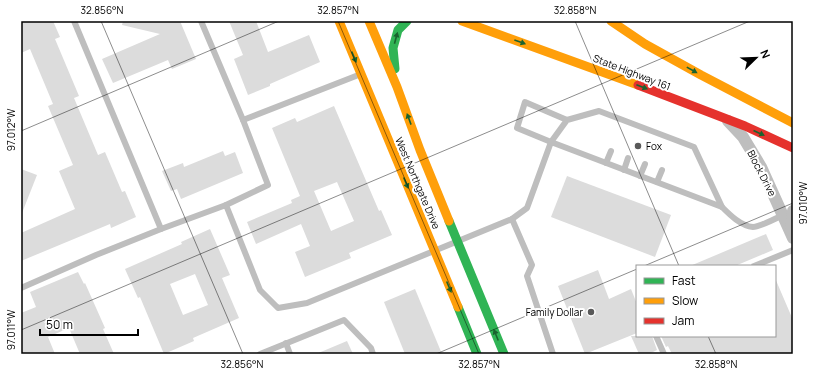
<svg xmlns="http://www.w3.org/2000/svg" width="814" height="375" viewBox="0 0 814 375" font-family="Manrope,sans-serif">
<style>
.building{fill:#dcdcdc;fill-rule:evenodd}
.lines{fill:none;stroke-linecap:round;stroke-linejoin:round}
.lane{stroke:#bebebe;stroke-width:6}
.street{stroke:#bebebe;stroke-width:12}
.fast{stroke:#30b455;stroke-width:9}
.slow{stroke:#ff9f0a;stroke-width:9}
.jam{stroke:#e5322d;stroke-width:9}
.oneway{fill:#1a632f}
.ticks{fill:none;stroke:#000;stroke-width:1;stroke-opacity:0.45}
.poi-dot{fill:#595959;stroke:#fff;stroke-width:1.5}
.labels{text-anchor:middle;stroke-width:4;stroke-linejoin:round;paint-order:stroke}
.street-label{font-size:10px;fill:#000;stroke:#fff}
.poi-label{font-size:10px;fill:#000;stroke:#fff;text-anchor:start}
.neatline{fill:none;stroke:#000;stroke-width:1.5}
.ticks-label{font-size:10px;text-anchor:middle;fill:#000}
</style>
<rect width="100%" height="100%" fill="#fff"/>
<!-- building -->
<g class="building">
<polygon points="21,21 53,21 60,37 55,39 79,96 74,98 98,155 105,152 122,192 125,191 136,217 111,228 110,224 21,261 21,233 75,209 59,171 73,165 48,106 53,104 30,49 21,53"/>
<polygon points="123,21 180,21 196,59 172,69 168,60 113,83 102,59 160,34 122,25"/>
<polygon points="229,21 256,21 268,52 309,35 320,62 270,84 270,86 248,95 234,59 243,55"/>
<path d="M334 106 379 211 381 210 392 235 349 253 351 258 305 277 295 252 310 246 301 224 256 244 247 222 292 203 291 200 300 196 272 128 295 118 297 122ZM337 182 354 221 331 231 314 191Z"/>
<polygon points="223,151 225,156 235,152 243,173 181,199 177,189 171,191 162,171 183,163 184,167"/>
<polygon points="21,169 37,175 22,213 21,213"/>
<polygon points="567,176 671,215 655,257 551,217"/>
<path d="M210 229 230 275 222 278 239 318 193 338 194 341 164 354 140 297 138 298 125 269 182 244 181 242ZM195 274 208 305 183 315 170 284Z"/>
<polygon points="766,234 773,250 735,266 690,266"/>
<polygon points="598,270 609,299 631,289 637,304 637,333 585,354 558,286"/>
<polygon points="78,272 84,284 85,283 105,328 103,329 114,354 80,354 69,328 48,337 55,354 21,354 21,313 36,307 30,292"/>
<polygon points="775,278 793,320 793,354 672,354 668,346 666,347 661,336 775,336"/>
<polygon points="415,289 442,354 405,354 384,302"/>
<polygon points="631,336 652,336 657,350 649,354 639,354"/>
<polygon points="347,341 353,354 316,354"/>
</g>
<g class="lines">
<!-- lane -->
<g class="lane">
<polyline points="74,21 161,229"/>
<polyline points="201,21 243,120 361,74"/>
<polyline points="567,120 551,142 517,128 525,102 567,120 599,111 694,147 722,207"/>
<polyline points="606,163 611,151"/>
<polyline points="624,170 628,158"/>
<polyline points="640,176 645,164"/>
<polyline points="657,182 662,170"/>
<polyline points="226,205 268,185 243,120"/>
<path d="M512 219 527 208 551 142 722 207C730 215 741 226 753 227 759 227 777 218 783 215"/>
<polyline points="754,266 793,250"/>
<polyline points="21,288 96,255 161,229 226,205 260,290 278,308 307,303 512,219 532,265 527,276 553,354"/>
<polyline points="656,336 664,354"/>
<polyline points="286,343 290,354"/>
<polyline points="260,354 344,320 371,348 373,354"/>
</g>
<!-- street -->
<g class="street">
<polyline points="728,121 743,137 761,167 793,238"/>
<polyline points="791,231 793,211"/>
</g>
<!-- fast -->
<g class="fast">
<polyline points="395,69 393,48 398,30 407,21"/>
<polyline points="449,221 504,354"/>
<polyline points="458,307 477,354"/>
</g>
<!-- slow -->
<g class="slow">
<polyline points="339,21 458,307"/>
<polyline points="369,21 397,87 420,150 449,221"/>
<polyline points="462,21 638,85"/>
<polyline points="611,21 645,44 701,75 793,123"/>
</g>
<!-- jam -->
<polyline class="jam" points="638,85 745,126 793,148"/>
</g>
<!-- one-way arrows -->
<defs><path id="oneway-solid" d="M-6-.8H1V-3.2L6.5 0L1 3.2V.8H-6Z"/></defs>
<g class="oneway">
<use href="#oneway-solid" transform="translate(396 38) rotate(-75)"/>
<use href="#oneway-solid" transform="translate(520 42) rotate(20)"/>
<use href="#oneway-solid" transform="translate(354 57) rotate(67)"/>
<use href="#oneway-solid" transform="translate(692 70) rotate(29)"/>
<use href="#oneway-solid" transform="translate(642 87) rotate(21)"/>
<use href="#oneway-solid" transform="translate(409 119) rotate(-110)"/>
<use href="#oneway-solid" transform="translate(759 133) rotate(24)"/>
<use href="#oneway-solid" transform="translate(406 183) rotate(67)"/>
<use href="#oneway-solid" transform="translate(449 287) rotate(67)"/>
<use href="#oneway-solid" transform="translate(496 335) rotate(-112)"/>
</g>
<!-- ticks -->
<path class="ticks" d="M101 21 243 354M338 21 479 354M575 21 679 266M21 131 279 21M644 266 793 203M21 330 750 21M708 336 716 354M436 354 637 269"/>
<!-- markers -->
<g class="poi-dot">
<circle cx="638" cy="146" r="4"/>
<circle cx="591" cy="312" r="4"/>
</g>
<g class="labels">
<!-- street labels -->
<g class="street-label">
<text transform="translate(632 72) rotate(21)" y="4">State Highway 161</text>
<text transform="translate(762 173) rotate(63)" y="4">Block Drive</text>
<text transform="translate(418 183) rotate(67)" y="4">West Northgate Drive</text>
</g>
<!-- poi labels -->
<g class="poi-label">
<text x="646" y="150">Fox</text>
<text x="583" y="316" text-anchor="end">Family Dollar</text>
</g>
</g>
<!-- border -->
<rect width="814" height="375" fill="none" stroke="#ffffff" stroke-width="44"/>
<!-- legend -->
<rect x="636" y="265" width="140" height="72" fill="#ffffff" stroke="#999999"/>
<rect x="644" y="278" width="20" height="6" fill="#30b455" stroke="#999999"/>
<text x="672" y="285" font-size="12" fill="#000000">Fast</text>
<rect x="644" y="298" width="20" height="6" fill="#ff9f0a" stroke="#999999"/>
<text x="672" y="305" font-size="12" fill="#000000">Slow</text>
<rect x="644" y="318" width="20" height="6" fill="#e5322d" stroke="#999999"/>
<text x="672" y="325" font-size="12" fill="#000000">Jam</text>
<!-- north arrow -->
<g transform="translate(756 58) rotate(67)" stroke="#ffffff" stroke-width="3" paint-order="stroke">
<path d="M0-3L7 15L0 10L-7 15Z" fill="#000000"/>
<text y="-6" font-size="11" font-weight="bold" text-anchor="middle" fill="#000000">N</text>
</g>
<!-- scale -->
<path d="M40 329v6h98v-6" fill="none" stroke="#000000" stroke-width="2"/>
<text x="46" y="329" font-size="12" fill="#000000" stroke="#ffffff" stroke-width="3" paint-order="stroke">50 m</text>
<rect x="22" y="22" width="770" height="331" class="neatline"/>
<g class="ticks-label">
<text x="102" y="14">32.856°N</text>
<text x="338" y="14">32.857°N</text>
<text x="575" y="14">32.858°N</text>
<text transform="translate(11 130) rotate(-90)" y="4">97.012°W</text>
<text transform="translate(803 203) rotate(-90)" y="4">97.010°W</text>
<text transform="translate(11 330) rotate(-90)" y="4">97.011°W</text>
<text x="242" y="368">32.856°N</text>
<text x="479" y="368">32.857°N</text>
<text x="716" y="368">32.858°N</text>
</g>
</svg>
